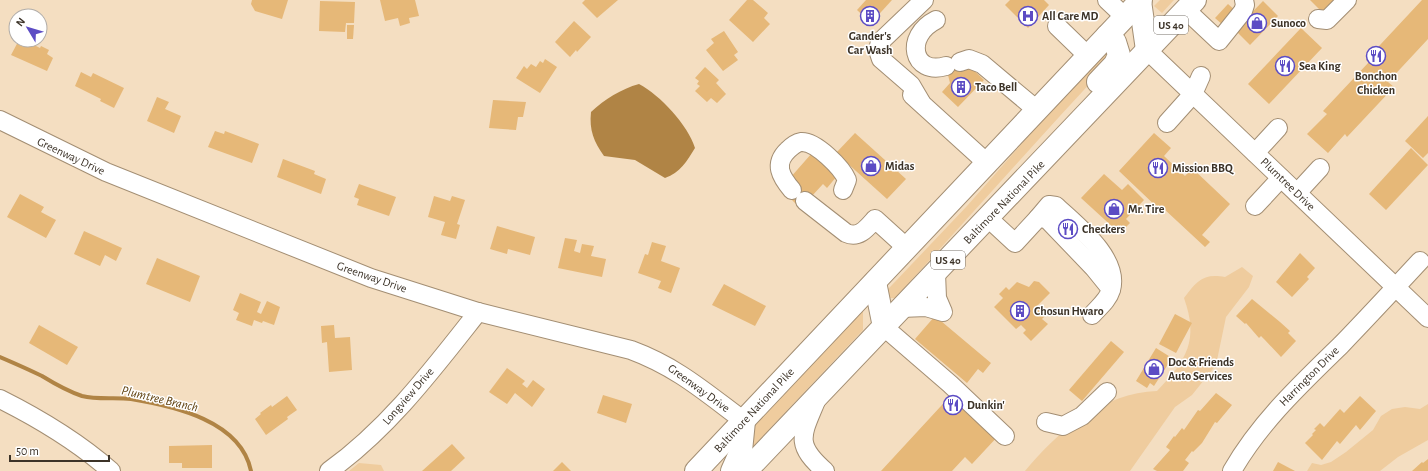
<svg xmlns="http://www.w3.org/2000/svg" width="1428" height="471" viewBox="0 0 1428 471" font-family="'Alegreya Sans',sans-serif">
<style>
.green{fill:#efcc9e}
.water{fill:#b08445}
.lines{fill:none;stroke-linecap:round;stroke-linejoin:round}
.stream{stroke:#b08445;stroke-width:4}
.building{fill:#e6b878}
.minor-casing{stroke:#a38e73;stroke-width:20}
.major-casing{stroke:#a38e73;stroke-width:24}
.minor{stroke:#fff;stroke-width:18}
.major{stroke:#fff;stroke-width:22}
.labels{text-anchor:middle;stroke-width:3;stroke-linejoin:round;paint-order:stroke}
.shield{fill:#fff;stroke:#767068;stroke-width:1}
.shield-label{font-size:11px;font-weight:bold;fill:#3c3328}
.poi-label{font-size:12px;font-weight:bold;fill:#3c3328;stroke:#fff;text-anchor:start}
.street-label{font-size:12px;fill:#3c3328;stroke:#fff}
.water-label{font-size:13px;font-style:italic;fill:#5f400e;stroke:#fff}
</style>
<rect width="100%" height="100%" fill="#f4dec1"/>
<!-- green -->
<g class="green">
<polygon points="1160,0 1174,0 1162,13 1154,6"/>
<path d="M1109 50 1108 64C1036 141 967 220 895 298H888L886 291 892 285 967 206 1100 55Z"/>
<path d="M1242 267 1253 276 1249 287 1226 317 1216 365 1192 395 1175 407 1130 471H1025C1057 432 1104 392 1157 391 1187 360 1199 340 1184 298 1197 281 1203 273 1225 277Z"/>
<polygon points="863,308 863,330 747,453 749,428"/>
<polygon points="1428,404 1428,440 1398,457 1380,471 1307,471 1312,463 1321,465 1331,462 1346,452 1373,430 1381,416 1392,409 1405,407 1420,409"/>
<polygon points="359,463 381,465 384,471 349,471"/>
</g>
<!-- water -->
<path class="water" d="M639 84C660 95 688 125 695 148 687 161 680 173 665 178L635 160 604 156C594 142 589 130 591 112 605 99 621 89 639 84Z"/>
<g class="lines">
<!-- stream -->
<path class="stream" d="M0 357C14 363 28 369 42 376 55 384 67 391 82 396 98 400 115 397 131 399 174 406 241 421 251 471"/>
</g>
<!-- building -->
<g class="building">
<polygon points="252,0 288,0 282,19 255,11 251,4"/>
<polygon points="380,0 415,0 419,16 409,18 410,23 400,26 398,18 385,21"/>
<polygon points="585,0 618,0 597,18 582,3"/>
<polygon points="747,0 753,0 768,13 764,18 770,24 753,42 729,20"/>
<polygon points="866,0 892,0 871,23 857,10"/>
<polygon points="1010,0 1044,0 1049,5 1028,28 1005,5"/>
<polygon points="1310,0 1342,0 1324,14"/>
<polygon points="1422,0 1428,0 1428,39 1388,82 1394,87 1347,137 1345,134 1328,153 1307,134 1327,114 1323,111 1369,62 1366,60"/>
<polygon points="320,1 355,2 354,23 346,23 345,32 319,31"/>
<polygon points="1263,1 1278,16 1250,45 1235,30"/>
<polygon points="1228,4 1237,12 1224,26 1215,18"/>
<polygon points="574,21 591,37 577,52 576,50 570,57 555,42"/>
<polygon points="347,25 354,25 353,39 347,39"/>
<polygon points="1301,28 1322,48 1269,104 1248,84"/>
<polygon points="724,31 738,52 734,55 738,60 723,71 706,50 714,43 711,39"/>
<polygon points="19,40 24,40 40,48 41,46 49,50 47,54 53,58 47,71 11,55"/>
<polygon points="958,55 984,80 958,107 942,92 950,83 944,59"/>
<polygon points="545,59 557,67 540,93 516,78 524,66 527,69 531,64 536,67 540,61 543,63"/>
<polygon points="705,67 719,80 716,83 726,94 717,103 711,98 707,102 695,91 700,86 697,84 699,81 695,78"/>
<polygon points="81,72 91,77 93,73 124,88 114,108 100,101 101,99 75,86"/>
<polygon points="157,97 169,102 165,109 181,116 174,133 147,121"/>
<polygon points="493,100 526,102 523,117 518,117 516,130 489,128"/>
<polygon points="1428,116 1428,153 1423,158 1405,141"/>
<polygon points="215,131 224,134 225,131 259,144 252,163 208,147"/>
<polygon points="855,133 906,179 887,199 836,153"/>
<polygon points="1154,133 1171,148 1164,156 1185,176 1192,168 1230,204 1202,235 1210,242 1205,247 1163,208 1160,210 1119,171"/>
<polygon points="1411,148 1428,165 1386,210 1369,194"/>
<polygon points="812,153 837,176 827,188 823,184 811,197 799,207 787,195 790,178"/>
<polygon points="283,159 315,171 314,174 326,179 321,194 277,177"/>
<polygon points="1104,174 1122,190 1128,184 1144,200 1126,219 1130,223 1124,229 1120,226 1116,230 1081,198"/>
<polygon points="359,184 396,197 389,216 357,205 359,199 354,197"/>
<polygon points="20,194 44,207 41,212 56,220 46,238 7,217"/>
<polygon points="434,196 450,201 452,196 465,200 457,224 460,225 456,239 441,235 445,222 428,217"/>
<polygon points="497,226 535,237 530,255 508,249 507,254 490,249"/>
<polygon points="84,231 122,248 116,261 105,255 100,266 74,254"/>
<polygon points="565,238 577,240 574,251 580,253 582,244 594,246 591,256 606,259 602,277 558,268"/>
<polygon points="652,242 666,246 661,261 680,268 671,293 658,288 661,281 638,273 645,254 648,255"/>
<polygon points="1300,253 1315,268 1307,277 1309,279 1292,297 1276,282"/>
<polygon points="157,258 200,276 190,302 146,284"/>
<polygon points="1034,281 1039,282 1050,293 1037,306 1046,315 1042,319 1048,324 1031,341 1023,333 1026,330 1021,325 1016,329 994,307 1003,298 999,294 1006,287 1009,290 1017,282 1029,287"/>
<polygon points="724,284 766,306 755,326 712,305"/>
<polygon points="240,293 261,302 257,312 261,314 267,301 280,307 274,325 263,321 262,323 254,320 252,326 236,320 239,313 233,310"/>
<polygon points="1252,299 1280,322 1290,331 1288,333 1296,341 1281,357 1264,339 1261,336 1259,338 1246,323 1245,324 1236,316"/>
<polygon points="1175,314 1192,323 1176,353 1159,344"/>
<polygon points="935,316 991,363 983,373 978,369 967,383 915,339"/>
<polygon points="39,325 78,347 67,365 29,343"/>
<polygon points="334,325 335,338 350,337 352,370 329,372 327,342 322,343 321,326"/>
<polygon points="1111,341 1124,352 1082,401 1069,390"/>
<polygon points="1156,348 1172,358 1154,386 1150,383 1147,388 1136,381"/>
<polygon points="507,368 525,381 522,384 527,388 533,380 545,389 532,407 515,393 507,404 489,392"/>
<polygon points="953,393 999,435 972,464 965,457 952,471 881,471"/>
<polygon points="1216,393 1232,405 1217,423 1215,422 1202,443 1193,452 1192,451 1185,460 1189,463 1183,471 1157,471 1153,469 1170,450 1166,447 1174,436 1175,437 1182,428 1184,430 1198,410 1200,411"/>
<polygon points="603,395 632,404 626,423 597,413"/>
<polygon points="287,396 297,410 287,417 288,419 266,435 255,419 261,414 260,413 271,405 272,407"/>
<polygon points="1360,396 1376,411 1360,430 1356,425 1340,444 1337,441 1322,460 1305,443 1313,435 1312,434 1316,430 1314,429 1320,423 1324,427 1340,409 1344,413"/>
<polygon points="452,444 465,458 451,471 422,471"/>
<polygon points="212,445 212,468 182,468 182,463 169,463 169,446"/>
<polygon points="1428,459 1428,471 1412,471 1422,462 1423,463"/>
<polygon points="562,462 571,471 553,471"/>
<polygon points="1278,462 1295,471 1273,471"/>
</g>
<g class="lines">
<defs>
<g id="minor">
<polyline points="1107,0 1125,17"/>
<polyline points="1186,10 1219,41 1243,11 1245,5 1244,0"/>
<polyline points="1318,19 1327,20 1347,0"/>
<path d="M936 20C904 36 912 76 946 66"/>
<polyline points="1057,26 1088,56"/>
<polyline points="1147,50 1428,318"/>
<polyline points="960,62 969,59 982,64 1037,110"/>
<polyline points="912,95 987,163"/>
<polyline points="921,102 911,85 881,59 878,50 880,42 924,0"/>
<path d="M0 120 106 172 371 278 478 312 631 350C677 367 705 392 744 421"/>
<polyline points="1167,123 1193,94 1201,76"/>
<polyline points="1255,153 1278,128"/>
<path d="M792 190C781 177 773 164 788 150 791 147 796 143 801 142 816 141 842 168 847 180L843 190"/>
<polyline points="1297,193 1320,168"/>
<path d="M805 201 846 233C859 239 867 228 875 219L907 248"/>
<polyline points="1255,206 1281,178"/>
<polyline points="988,218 1015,243 1038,218 1047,219 1094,268 1111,289"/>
<path d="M1038 218 1049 205 1056 206C1076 225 1120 258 1111 290 1108 300 1099 307 1092 315"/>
<polyline points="901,308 926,307 943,312 937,298 936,273"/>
<polyline points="884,327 950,384 1005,436"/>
<path d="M0 399C40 419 78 442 111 471"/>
<path d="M816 401C802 435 794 444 825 471"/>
<polyline points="1046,422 1063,426 1082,416 1107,392"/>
<path d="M329 471C389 428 433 369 478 312"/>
<path d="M1232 471C1260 422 1301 384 1341 345 1368 317 1394 289 1420 261"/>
</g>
<g id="major">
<polyline points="1140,1 1147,50"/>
<polyline points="1098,82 1115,64 1119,55 1115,42 1107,36"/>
<polyline points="875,282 884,327"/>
<polyline points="696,471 1141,0"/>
<polyline points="732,471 741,451 744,421"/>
<polyline points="746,471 1195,0"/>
</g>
</defs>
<!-- minor casing -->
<use href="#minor" class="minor-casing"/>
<!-- major casing -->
<use href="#major" class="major-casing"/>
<!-- minor -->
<use href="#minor" class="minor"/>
<!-- major -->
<use href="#major" class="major"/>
</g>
<!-- icons -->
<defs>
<symbol id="building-ring" viewBox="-11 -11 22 22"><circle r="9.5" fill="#fff" stroke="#5c4cc4" stroke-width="1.5"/><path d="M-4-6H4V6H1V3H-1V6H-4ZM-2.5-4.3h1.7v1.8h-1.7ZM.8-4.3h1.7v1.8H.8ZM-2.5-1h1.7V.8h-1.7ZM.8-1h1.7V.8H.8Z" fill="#5c4cc4"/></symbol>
<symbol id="hospital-ring" viewBox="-11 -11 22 22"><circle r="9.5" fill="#fff" stroke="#5c4cc4" stroke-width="1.5"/><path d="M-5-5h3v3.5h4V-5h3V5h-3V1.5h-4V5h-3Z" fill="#5c4cc4"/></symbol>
<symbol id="shop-ring" viewBox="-11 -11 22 22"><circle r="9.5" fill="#fff" stroke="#5c4cc4" stroke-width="1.5"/><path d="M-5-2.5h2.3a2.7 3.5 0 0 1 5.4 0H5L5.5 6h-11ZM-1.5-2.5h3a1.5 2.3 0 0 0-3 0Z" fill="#5c4cc4"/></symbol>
<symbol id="restaurant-ring" viewBox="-11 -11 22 22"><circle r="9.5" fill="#fff" stroke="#5c4cc4" stroke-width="1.5"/><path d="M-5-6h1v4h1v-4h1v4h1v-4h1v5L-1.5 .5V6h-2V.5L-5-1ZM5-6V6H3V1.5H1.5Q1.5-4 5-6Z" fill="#5c4cc4"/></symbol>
</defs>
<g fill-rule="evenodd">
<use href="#building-ring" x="859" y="5" width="22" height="22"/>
<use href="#hospital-ring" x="1017" y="5" width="22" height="22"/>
<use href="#shop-ring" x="1246" y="12" width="22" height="22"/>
<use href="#restaurant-ring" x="1365" y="45" width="22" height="22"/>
<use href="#restaurant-ring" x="1274" y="55" width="22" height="22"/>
<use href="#building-ring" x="950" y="76" width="22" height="22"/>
<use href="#shop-ring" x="860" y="155" width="22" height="22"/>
<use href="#restaurant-ring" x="1147" y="157" width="22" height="22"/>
<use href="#shop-ring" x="1103" y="198" width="22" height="22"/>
<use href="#restaurant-ring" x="1057" y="218" width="22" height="22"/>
<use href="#building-ring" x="1009" y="300" width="22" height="22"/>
<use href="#shop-ring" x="1143" y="358" width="22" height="22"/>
<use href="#restaurant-ring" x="942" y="394" width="22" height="22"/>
</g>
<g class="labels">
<!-- shield labels -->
<g class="shield">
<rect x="1154" y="16" width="34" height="18" rx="3"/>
<rect x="931" y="251" width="34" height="18" rx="3"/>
</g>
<g class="shield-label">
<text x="1171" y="29">US 40</text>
<text x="948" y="264">US 40</text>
</g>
<!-- poi labels -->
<g class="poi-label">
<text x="1042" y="20">All Care MD</text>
<text x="1271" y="27">Sunoco</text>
<text x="870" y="40" text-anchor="middle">Gander's<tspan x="870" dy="14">Car Wash</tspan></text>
<text x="1299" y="70">Sea King</text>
<text x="1376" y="80" text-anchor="middle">Bonchon<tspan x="1376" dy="14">Chicken</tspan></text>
<text x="975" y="91">Taco Bell</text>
<text x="885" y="170">Midas</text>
<text x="1172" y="172">Mission BBQ</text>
<text x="1128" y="213">Mr. Tire</text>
<text x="1082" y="233">Checkers</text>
<text x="1034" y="315">Chosun Hwaro</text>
<text x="1168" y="366">Doc &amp; Friends<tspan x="1168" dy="14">Auto Services</tspan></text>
<text x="967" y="409">Dunkin'</text>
</g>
<!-- street labels -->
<g class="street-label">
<text transform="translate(71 156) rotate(25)" y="4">Greenway Drive</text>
<text transform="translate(1288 184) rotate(44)" y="4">Plumtree Drive</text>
<text transform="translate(1004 202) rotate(-46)" y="4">Baltimore National Pike</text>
<text transform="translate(372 277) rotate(19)" y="4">Greenway Drive</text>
<text transform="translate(1309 376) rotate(-45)" y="4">Harrington Drive</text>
<text transform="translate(699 388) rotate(36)" y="4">Greenway Drive</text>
<text transform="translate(408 396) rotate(-49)" y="4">Longview Drive</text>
<text transform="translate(754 410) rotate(-47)" y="4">Baltimore National Pike</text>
</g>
<!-- water labels -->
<g class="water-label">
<text transform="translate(160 398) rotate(13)" y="5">Plumtree Branch</text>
</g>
</g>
<!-- north arrow -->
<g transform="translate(28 28) rotate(308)"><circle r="19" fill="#ffffff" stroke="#b1ada9"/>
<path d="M0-3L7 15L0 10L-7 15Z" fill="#5c4cc4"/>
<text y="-6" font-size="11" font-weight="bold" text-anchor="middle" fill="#3c3328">N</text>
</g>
<!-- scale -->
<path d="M10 455v6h99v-6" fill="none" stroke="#3c3328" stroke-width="2"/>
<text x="16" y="455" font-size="12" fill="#3c3328" stroke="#ffffff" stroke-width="3" paint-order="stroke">50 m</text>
</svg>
